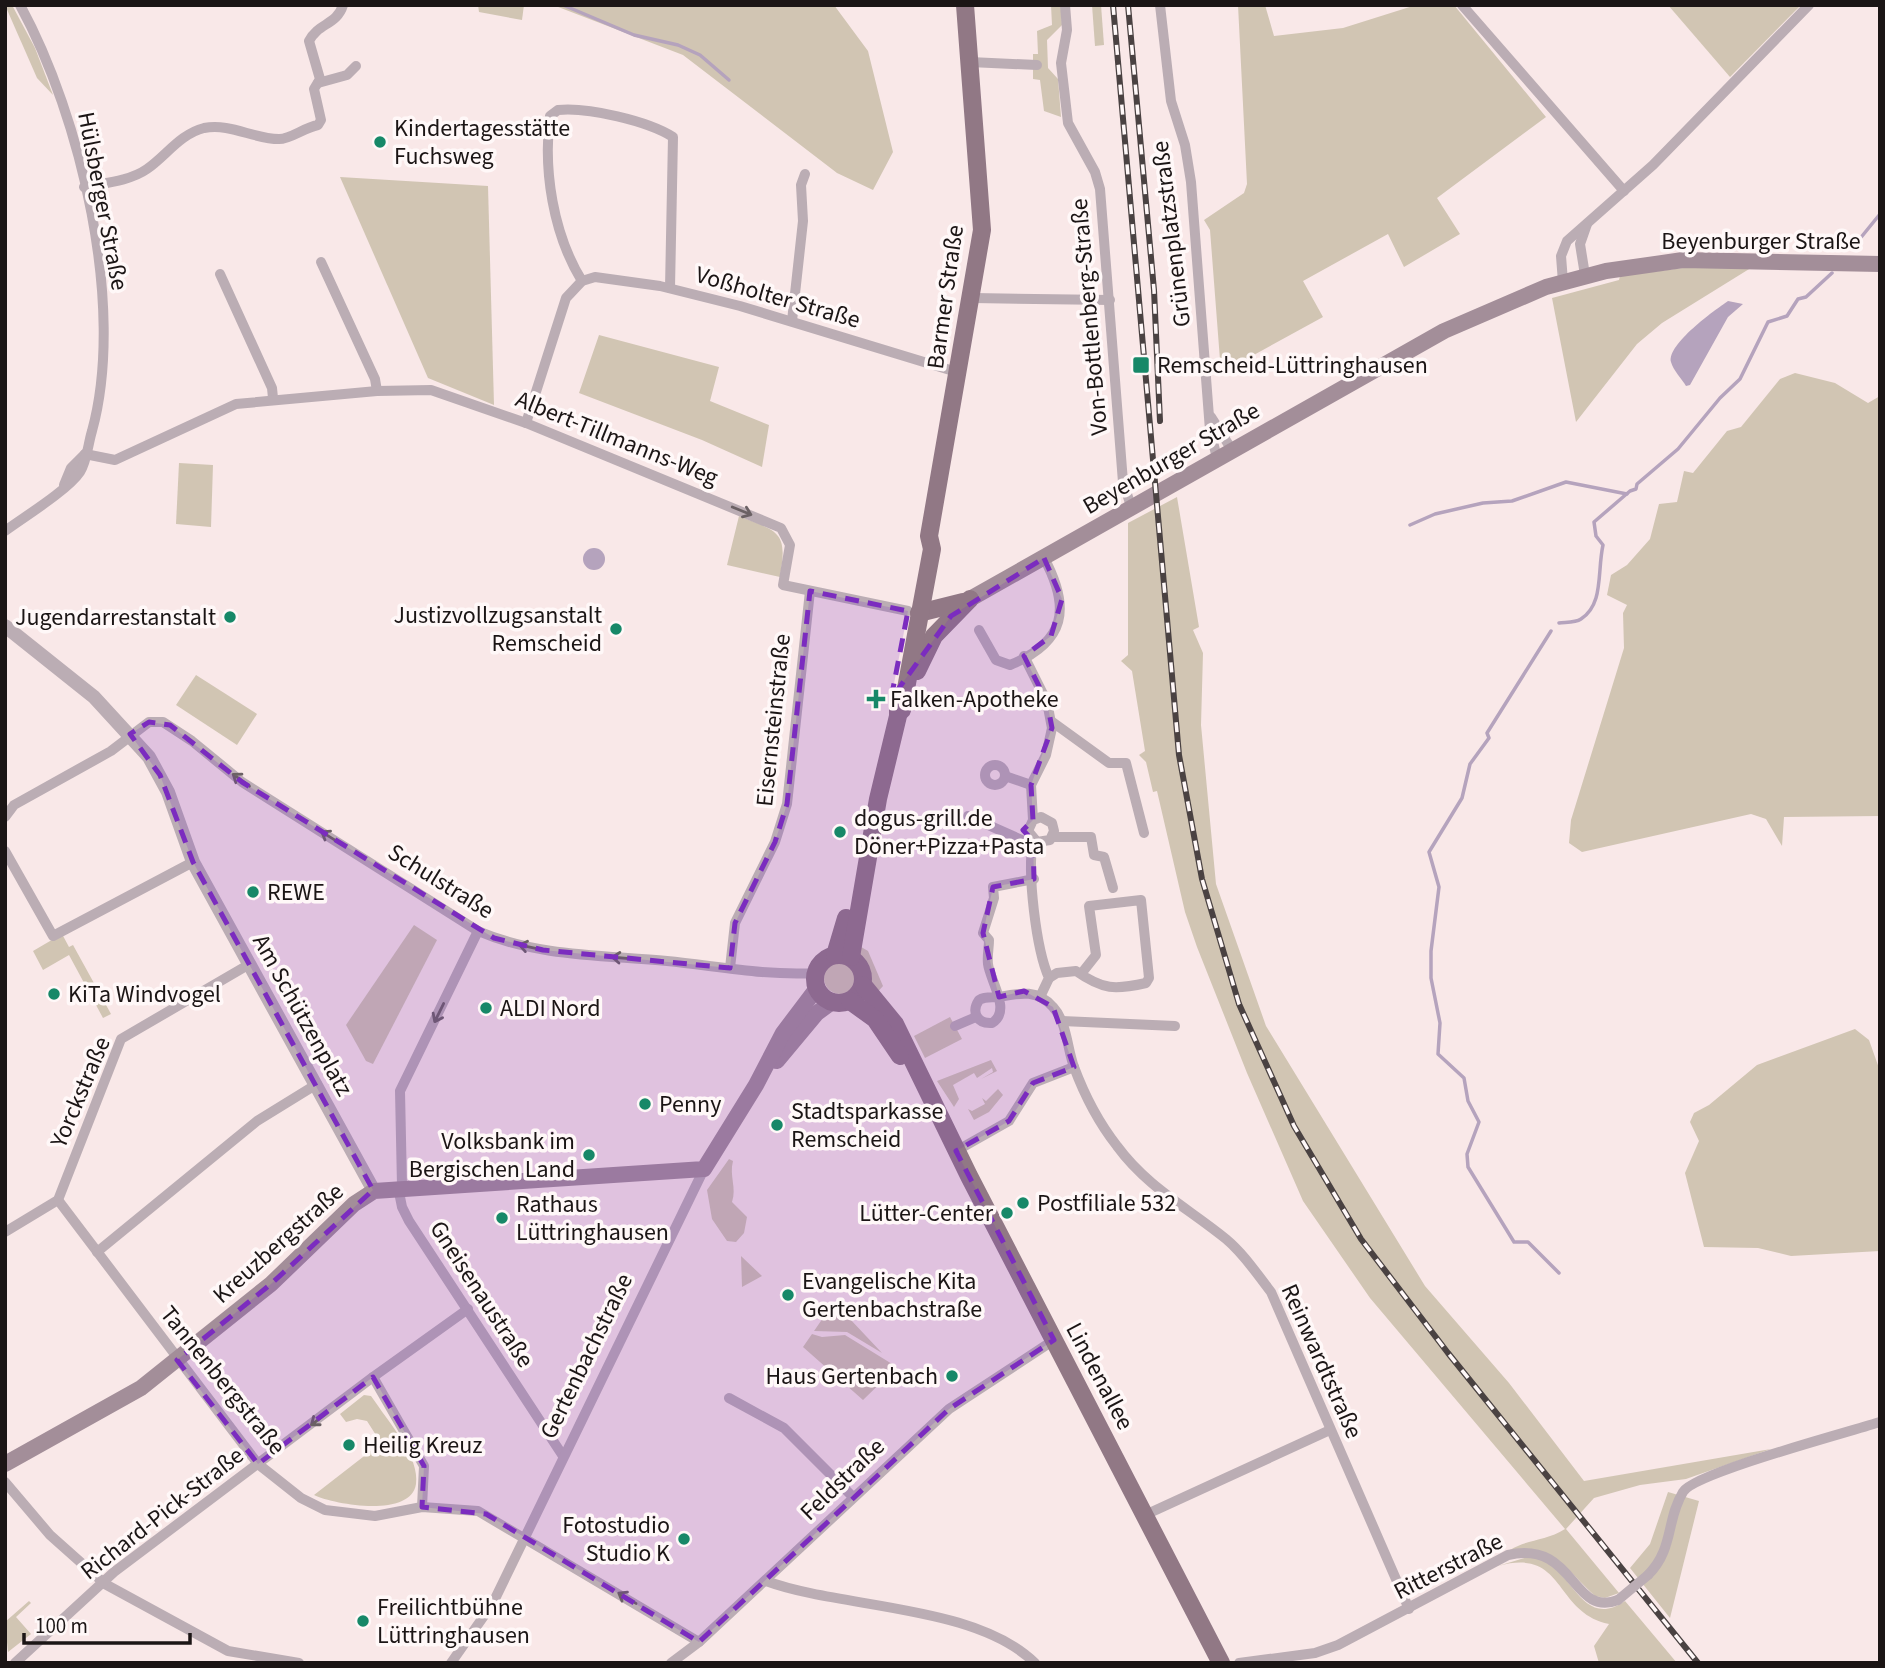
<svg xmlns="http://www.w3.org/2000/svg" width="1885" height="1668" viewBox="0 0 1885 1668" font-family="'Source Sans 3',sans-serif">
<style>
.green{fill:#d1c5b3}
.water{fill:#b5a3bd}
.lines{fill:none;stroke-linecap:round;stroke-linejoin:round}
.stream{stroke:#b5a3bd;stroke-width:3.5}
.minor{stroke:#bbadb4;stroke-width:10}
.tertiary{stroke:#bbadb4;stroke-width:14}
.secondary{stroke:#a38e99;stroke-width:16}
.primary{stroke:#917885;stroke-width:18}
.rail-casing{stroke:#4a4242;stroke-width:6}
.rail{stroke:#fff8f8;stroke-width:3.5;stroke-dasharray:10;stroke-linecap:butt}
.minor-bridge{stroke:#bbadb4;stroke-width:10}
.oneway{stroke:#6b6164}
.marked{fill:#7b2cbf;fill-opacity:0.2;stroke:#7b2cbf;stroke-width:5;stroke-dasharray:14 9;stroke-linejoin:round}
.poi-dot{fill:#178868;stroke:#fff8f8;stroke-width:2.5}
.labels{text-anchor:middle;stroke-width:7;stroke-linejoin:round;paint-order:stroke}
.poi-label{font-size:24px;fill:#1b1515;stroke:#fff8f8;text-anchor:start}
.street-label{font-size:24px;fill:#1b1515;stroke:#fff8f8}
</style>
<rect width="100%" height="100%" fill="#f9e8e8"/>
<!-- green -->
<g class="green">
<polygon points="5,5 12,5 35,48 53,95 37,78"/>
<polygon points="478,5 524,5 522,20 479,12"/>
<polygon points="553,5 834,5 868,51 893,152 873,190 837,173 683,55"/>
<polygon points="1051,5 1061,5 1062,25 1047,40 1048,68 1058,79 1061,117 1044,111 1040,80 1033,79 1033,54 1038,54 1037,31 1052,25"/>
<polygon points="1092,5 1101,5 1104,45 1095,46"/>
<polygon points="1238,5 1265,5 1274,36 1343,28 1416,5 1454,5 1546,117 1437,198 1460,234 1404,267 1388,234 1303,281 1323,317 1221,373 1210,230 1204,220 1244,193 1247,184"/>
<polygon points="1668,5 1801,5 1730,77"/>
<polygon points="340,177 488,186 494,405 428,378"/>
<polygon points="1706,265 1754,266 1662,323 1637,344 1576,422 1552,298 1619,280 1620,276"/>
<polygon points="599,335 719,367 710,401 769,425 762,467 702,440 579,393"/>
<polygon points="1795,373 1835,383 1868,403 1880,396 1880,816 1784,817 1782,846 1766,819 1751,814 1582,852 1569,843 1571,820 1624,648 1623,613 1627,605 1607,595 1611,575 1627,565 1650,539 1659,504 1677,502 1684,471 1693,473 1727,431 1741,427 1780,379"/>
<polygon points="179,463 213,465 211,527 176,524"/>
<path d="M1177 497 1199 627 1193 630 1203 653 1201 725 1216 884 1266 1026 1425 1286 1509 1383 1584 1481 1771 1449 1686 1479 1640 1485 1594 1498 1566 1529 1619 1593 1605 1598 1595 1596C1564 1568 1557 1545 1510 1550 1528 1539 1546 1541 1565 1529L1370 1298 1303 1201 1247 1073 1197 947 1185 912 1157 791 1153 792 1146 762 1139 755 1145 751 1132 671 1121 661 1128 655V523Z"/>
<path d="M739 516C779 532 788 531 780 577L727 565Z"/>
<polygon points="196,675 257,714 237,745 176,705"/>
<polygon points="414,925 437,940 373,1064 366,1061 346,1025"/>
<polygon points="62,934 69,947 73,945 111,1014 103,1018 69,955 43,970 33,951"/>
<polygon points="856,944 868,951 883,986 875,995"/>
<circle cx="840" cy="978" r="16"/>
<polygon points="950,1017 962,1039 925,1058 914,1036"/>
<polygon points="1855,1029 1869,1040 1880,1071 1880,1251 1791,1256 1758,1248 1704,1247 1685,1173 1699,1141 1690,1122 1694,1113 1709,1105 1757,1065"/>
<polygon points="991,1060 997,1071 981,1079 993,1072 992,1068 977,1078 974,1073 953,1085 959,1099 954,1107 937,1081"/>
<polygon points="998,1089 1003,1095 989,1112 974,1120 968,1109 972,1111 985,1104 982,1098 986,1101"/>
<path d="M729 1159 733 1161C729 1176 737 1188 732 1202L747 1217 744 1233 736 1242 727 1241 712 1219 707 1190Z"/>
<polygon points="741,1256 762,1276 742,1287"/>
<polygon points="834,1302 882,1353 847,1332 814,1331"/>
<polygon points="812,1334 822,1337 845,1335 897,1367 863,1400 803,1347"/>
<path d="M364 1395 371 1396 376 1403C390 1424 420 1458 416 1484 411 1518 335 1505 314 1495L381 1443 367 1421 357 1419 346 1422 340 1414Z"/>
<polygon points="1668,1492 1699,1501 1670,1618 1630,1568 1650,1544"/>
<path d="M1528 1557C1533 1558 1540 1559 1545 1561 1574 1576 1584 1629 1625 1601L1677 1663H1599L1594 1646 1609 1624C1553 1612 1566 1547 1498 1566Z"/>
<polygon points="29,1601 31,1603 16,1617 31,1634 8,1652 5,1622"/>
</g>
<!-- water -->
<g class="water">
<path d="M1728 301 1743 304 1728 317 1690 385 1686 386C1682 379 1673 370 1671 362 1667 344 1715 310 1728 301Z"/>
<circle cx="594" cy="559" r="11"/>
</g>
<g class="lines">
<!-- stream -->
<g class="stream">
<polyline points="563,5 634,35 678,45 700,55 729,80"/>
<polyline points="1854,246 1880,214"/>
<polyline points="1410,525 1435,514 1483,503 1512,501 1566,482 1627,494"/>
<path d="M1559 623C1565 622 1575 623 1581 619 1604 604 1597 572 1603 545L1596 536 1594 522 1630 491 1636 489 1637 484 1678 449 1720 398 1740 379 1768 322 1787 316 1798 299 1806 297 1832 273"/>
<polyline points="1551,631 1487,733 1489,738 1470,764 1462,798 1429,852 1439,887 1431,951 1431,978 1440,1023 1438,1054 1464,1078 1468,1101 1479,1122 1467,1154 1468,1167 1514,1242 1528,1242 1559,1273"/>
</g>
<!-- minor -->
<g class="minor">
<polyline points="1065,5 1067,30 1061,63 1068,123 1095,172 1100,189 1123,482 1131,506"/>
<polyline points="1160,5 1171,101 1185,145 1191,182 1210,430 1217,458"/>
<polyline points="1462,5 1624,191"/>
<polyline points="970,62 1037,65"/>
<polyline points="318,83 347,75 356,66"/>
<path d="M84 187C104 183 130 181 147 169 166 156 180 134 204 128 231 123 253 139 279 139 291 139 303 128 318 125L321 120 314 89 320 79 309 41C318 23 337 25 343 5"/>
<polyline points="321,262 375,379 377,391"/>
<polyline points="220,274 272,388 273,398"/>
<polyline points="1585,275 1580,244 1587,224"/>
<path d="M582 281C553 234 543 170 550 116L558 110C588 107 648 121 673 137L670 288"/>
<polyline points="1563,282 1561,256 1567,241 1653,165 1809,5"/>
<polyline points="973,298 1110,300"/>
<polyline points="792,321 803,221 801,185 805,174"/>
<polyline points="1211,417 1232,450"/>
<polyline points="526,423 566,298 582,281 595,277 660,286 740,306 960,373"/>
<polyline points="85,454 115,460 236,404 377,391 431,390 526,423 781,528 790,545 783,585 908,611"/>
<polyline points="64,485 71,468 85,454"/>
<path d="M5 531C24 517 68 490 80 472 87 461 88 444 92 431 126 307 81 117 20 5"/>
<path d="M979 630 996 660 1010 665C1066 642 1071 608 1044 558"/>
<polyline points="1024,656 1047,702 1052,728 1046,755 1031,785 1033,820 1028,831 1037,842 1050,840 1054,831 1052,823 1041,817 1033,820"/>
<polyline points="1051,721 1109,763 1126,763 1144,833"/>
<circle cx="995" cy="775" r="10"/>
<polyline points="1005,776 1031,785"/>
<polyline points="968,816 1024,841 1032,839"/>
<path d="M5 817 14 805 111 751 149 722H163L192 741 242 782 478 931C538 957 604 955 667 961 717 966 765 976 816 973"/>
<polyline points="1052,837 1091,837 1094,855 1104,857 1113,888"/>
<path d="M1033 841C1027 872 1036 949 1049 978L1040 997"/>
<polyline points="5,851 53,936 193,862"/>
<path d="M1034 879 993 887 994 898 983 933 989 940C989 948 987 956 988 964 990 981 1012 1011 992 1023 977 1024 971 1012 979 1000 986 996 992 998 999 997 1020 993 1037 989 1053 1007 1067 1022 1067 1048 1074 1067 1084 1094 1099 1123 1117 1146 1147 1187 1188 1208 1226 1239 1244 1254 1257 1274 1271 1292L1409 1609"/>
<polyline points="730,968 735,923 775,842 787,804 810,591"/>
<path d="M1049 978 1057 973 1076 971C1103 990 1115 990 1146 983L1149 978 1141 900 1089 906 1096 955 1081 974"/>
<polyline points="1062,1021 1175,1026"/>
<polyline points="955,1026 976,1017"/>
<polyline points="956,1151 1009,1121 1033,1083 1074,1067"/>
<polyline points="402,1186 400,1091 478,931"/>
<polyline points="398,1187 402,1207 409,1221 563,1456"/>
<polyline points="58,1200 258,1464 301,1498 325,1510 375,1516 422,1507 478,1511 699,1642"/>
<polyline points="5,1232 58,1200 121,1039 248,965"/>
<polyline points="97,1252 257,1121 317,1084"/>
<polyline points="373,1377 424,1466 422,1507"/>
<polyline points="729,1398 784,1428 853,1497"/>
<polyline points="5,1482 50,1535 105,1584 228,1651 299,1663"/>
<polyline points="1145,1515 1330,1430"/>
<path d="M1648 1575C1674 1549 1666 1520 1683 1492 1694 1473 1849 1432 1880 1422"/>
<path d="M766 1581C842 1609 975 1604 1035 1663"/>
<polyline points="15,1663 114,1572 373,1377 468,1309"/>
<polyline points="451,1663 493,1603 704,1169"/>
<polyline points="671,1663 699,1642 949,1409 1054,1340"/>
<path d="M1239 1663 1315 1653 1338 1645 1508 1555C1576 1540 1571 1618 1618 1600"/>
</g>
<!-- tertiary -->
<polyline class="tertiary" points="5,626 94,697 149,757 168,792 193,862 374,1191"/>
<!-- secondary -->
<g class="secondary">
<polyline points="970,599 1444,331 1546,287 1606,271 1683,260 1880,264"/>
<polyline points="777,1061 817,1013 832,1002"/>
<polyline points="5,1464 141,1388 271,1284 354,1204 374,1191 704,1169 756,1085 783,1033 817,988"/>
</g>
<!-- primary -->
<g class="primary">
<polyline points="919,613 963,602"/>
<polyline points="917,671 934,636 970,599"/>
<polyline points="902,710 932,549 929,536 982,230 965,5"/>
<circle cx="839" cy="979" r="24"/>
<polyline points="835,955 846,918"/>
<polyline points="851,957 878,799 898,716 898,699"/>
<polyline points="863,985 895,1024 969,1176 1221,1663"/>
<polyline points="850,1001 875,1019 900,1056"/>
</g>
<defs>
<g id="rail">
<polyline points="1113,5 1179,755 1202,879 1239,1004 1294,1126 1361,1239 1448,1353 1698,1663"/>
<polyline points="1128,5 1154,290 1160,421"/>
</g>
</defs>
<!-- rail casing -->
<use href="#rail" class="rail-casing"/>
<!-- rail -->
<use href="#rail" class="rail"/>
<!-- minor-bridge -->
<polyline class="minor-bridge" points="1618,1600 1648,1575"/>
</g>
<!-- one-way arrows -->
<defs><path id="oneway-shaft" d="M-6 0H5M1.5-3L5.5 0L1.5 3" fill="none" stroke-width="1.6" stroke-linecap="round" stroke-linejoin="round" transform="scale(1.75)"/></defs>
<g class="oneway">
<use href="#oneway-shaft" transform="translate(742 511) rotate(22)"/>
<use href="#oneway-shaft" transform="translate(241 780) rotate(-144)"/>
<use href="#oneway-shaft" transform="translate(330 837) rotate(-148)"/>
<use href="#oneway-shaft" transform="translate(529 947) rotate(-168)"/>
<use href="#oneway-shaft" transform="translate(622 958) rotate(-175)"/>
<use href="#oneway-shaft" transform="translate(439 1013) rotate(116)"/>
<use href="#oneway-shaft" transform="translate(319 1419) rotate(142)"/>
<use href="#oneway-shaft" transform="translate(627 1598) rotate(-149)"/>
</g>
<!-- marked area -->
<path class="marked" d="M1044 558 1062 599 1051 636 1024 656 1047 702 1052 728 1031 785 1033 820 1023 830 1033 841 1034 879 993 887 983 933 999 997 1024 991 1053 1007 1074 1067 1033 1083 1009 1121 956 1151 1054 1340 949 1409 699 1642 486 1514 422 1507 424 1466 373 1377 258 1464 177 1360 271 1284 373 1190 193 862 160 775 130 734 149 722 170 725 242 782 494 938 543 950 730 968 735 923 775 842 787 804 810 591 908 611 891 699 951 616Z"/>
<!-- markers -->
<g class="poi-dot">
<circle cx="380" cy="142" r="7"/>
<rect x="1132" y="356" width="18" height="18" rx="3.5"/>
<circle cx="230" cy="617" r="7"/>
<circle cx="616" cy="629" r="7"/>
<path d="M872.5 688.5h7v7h7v7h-7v7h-7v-7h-7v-7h7z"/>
<circle cx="840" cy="832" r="7"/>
<circle cx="253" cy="892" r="7"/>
<circle cx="54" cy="994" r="7"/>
<circle cx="486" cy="1008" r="7"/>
<circle cx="645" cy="1104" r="7"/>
<circle cx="777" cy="1125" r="7"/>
<circle cx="589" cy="1155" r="7"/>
<circle cx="1023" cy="1203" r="7"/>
<circle cx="1007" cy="1213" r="7"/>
<circle cx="502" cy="1218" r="7"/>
<circle cx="788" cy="1295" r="7"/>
<circle cx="952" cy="1376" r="7"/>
<circle cx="349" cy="1445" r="7"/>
<circle cx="684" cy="1539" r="7"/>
<circle cx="363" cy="1621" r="7"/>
</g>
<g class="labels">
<!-- poi labels -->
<g class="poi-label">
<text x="394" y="136">Kindertagesstätte<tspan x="394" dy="28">Fuchsweg</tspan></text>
<text x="1157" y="373">Remscheid-Lüttringhausen</text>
<text x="602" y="623" text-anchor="end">Justizvollzugsanstalt<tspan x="602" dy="28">Remscheid</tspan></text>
<text x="216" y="625" text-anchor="end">Jugendarrestanstalt</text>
<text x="890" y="707">Falken-Apotheke</text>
<text x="854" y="826">dogus-grill.de<tspan x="854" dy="28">Döner+Pizza+Pasta</tspan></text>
<text x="267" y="900">REWE</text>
<text x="68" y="1002">KiTa Windvogel</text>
<text x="500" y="1016">ALDI Nord</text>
<text x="659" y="1112">Penny</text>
<text x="791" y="1119">Stadtsparkasse<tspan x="791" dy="28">Remscheid</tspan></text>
<text x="575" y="1149" text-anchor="end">Volksbank im<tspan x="575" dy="28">Bergischen Land</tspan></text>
<text x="1037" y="1211">Postfiliale 532</text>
<text x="516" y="1212">Rathaus<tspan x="516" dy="28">Lüttringhausen</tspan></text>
<text x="993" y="1221" text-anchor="end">Lütter-Center</text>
<text x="802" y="1289">Evangelische Kita<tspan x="802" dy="28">Gertenbachstraße</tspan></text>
<text x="938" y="1384" text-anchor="end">Haus Gertenbach</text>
<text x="363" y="1453">Heilig Kreuz</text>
<text x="670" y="1533" text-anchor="end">Fotostudio<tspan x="670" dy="28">Studio K</tspan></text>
<text x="377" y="1615">Freilichtbühne<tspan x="377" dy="28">Lüttringhausen</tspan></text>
</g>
<!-- street labels -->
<g class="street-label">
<text transform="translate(103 201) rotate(79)" y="8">Hülsberger Straße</text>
<text transform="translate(1171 234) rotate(-97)" y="8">Grünenplatzstraße</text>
<text x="1761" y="249">Beyenburger Straße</text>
<text transform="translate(778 297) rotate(16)" y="8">Voßholter Straße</text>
<text transform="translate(945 297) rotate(-82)" y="8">Barmer Straße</text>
<text transform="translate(1089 317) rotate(-95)" y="8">Von-Bottlenberg-Straße</text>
<text transform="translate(617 438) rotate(22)" y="8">Albert-Tillmanns-Weg</text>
<text transform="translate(1171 458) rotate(-30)" y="8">Beyenburger Straße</text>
<text transform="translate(773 720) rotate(-84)" y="8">Eisernsteinstraße</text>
<text transform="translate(441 881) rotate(32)" y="8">Schulstraße</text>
<text transform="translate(303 1015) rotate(61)" y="8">Am Schützenplatz</text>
<text transform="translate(80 1092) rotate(-67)" y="8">Yorckstraße</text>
<text transform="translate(278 1243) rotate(-42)" y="8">Kreuzbergstraße</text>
<text transform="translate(482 1294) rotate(57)" y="8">Gneisenaustraße</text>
<text transform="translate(586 1356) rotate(-64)" y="8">Gertenbachstraße</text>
<text transform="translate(1322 1361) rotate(66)" y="8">Reinwardtstraße</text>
<text transform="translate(1100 1376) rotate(62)" y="8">Lindenallee</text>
<text transform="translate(223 1380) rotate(51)" y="8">Tannenbergstraße</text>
<text transform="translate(842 1479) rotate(-44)" y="8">Feldstraße</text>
<text transform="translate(162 1513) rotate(-38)" y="8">Richard-Pick-Straße</text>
<text transform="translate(1448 1566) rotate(-27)" y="8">Ritterstraße</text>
</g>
</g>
<!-- border -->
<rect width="1885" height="1668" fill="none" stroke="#1b1515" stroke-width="14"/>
<!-- scale -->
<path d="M24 1633v10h166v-10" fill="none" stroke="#1b1515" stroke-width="3.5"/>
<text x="35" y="1633" font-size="21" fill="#1b1515" stroke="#fff8f8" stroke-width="5" paint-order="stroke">100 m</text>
</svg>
